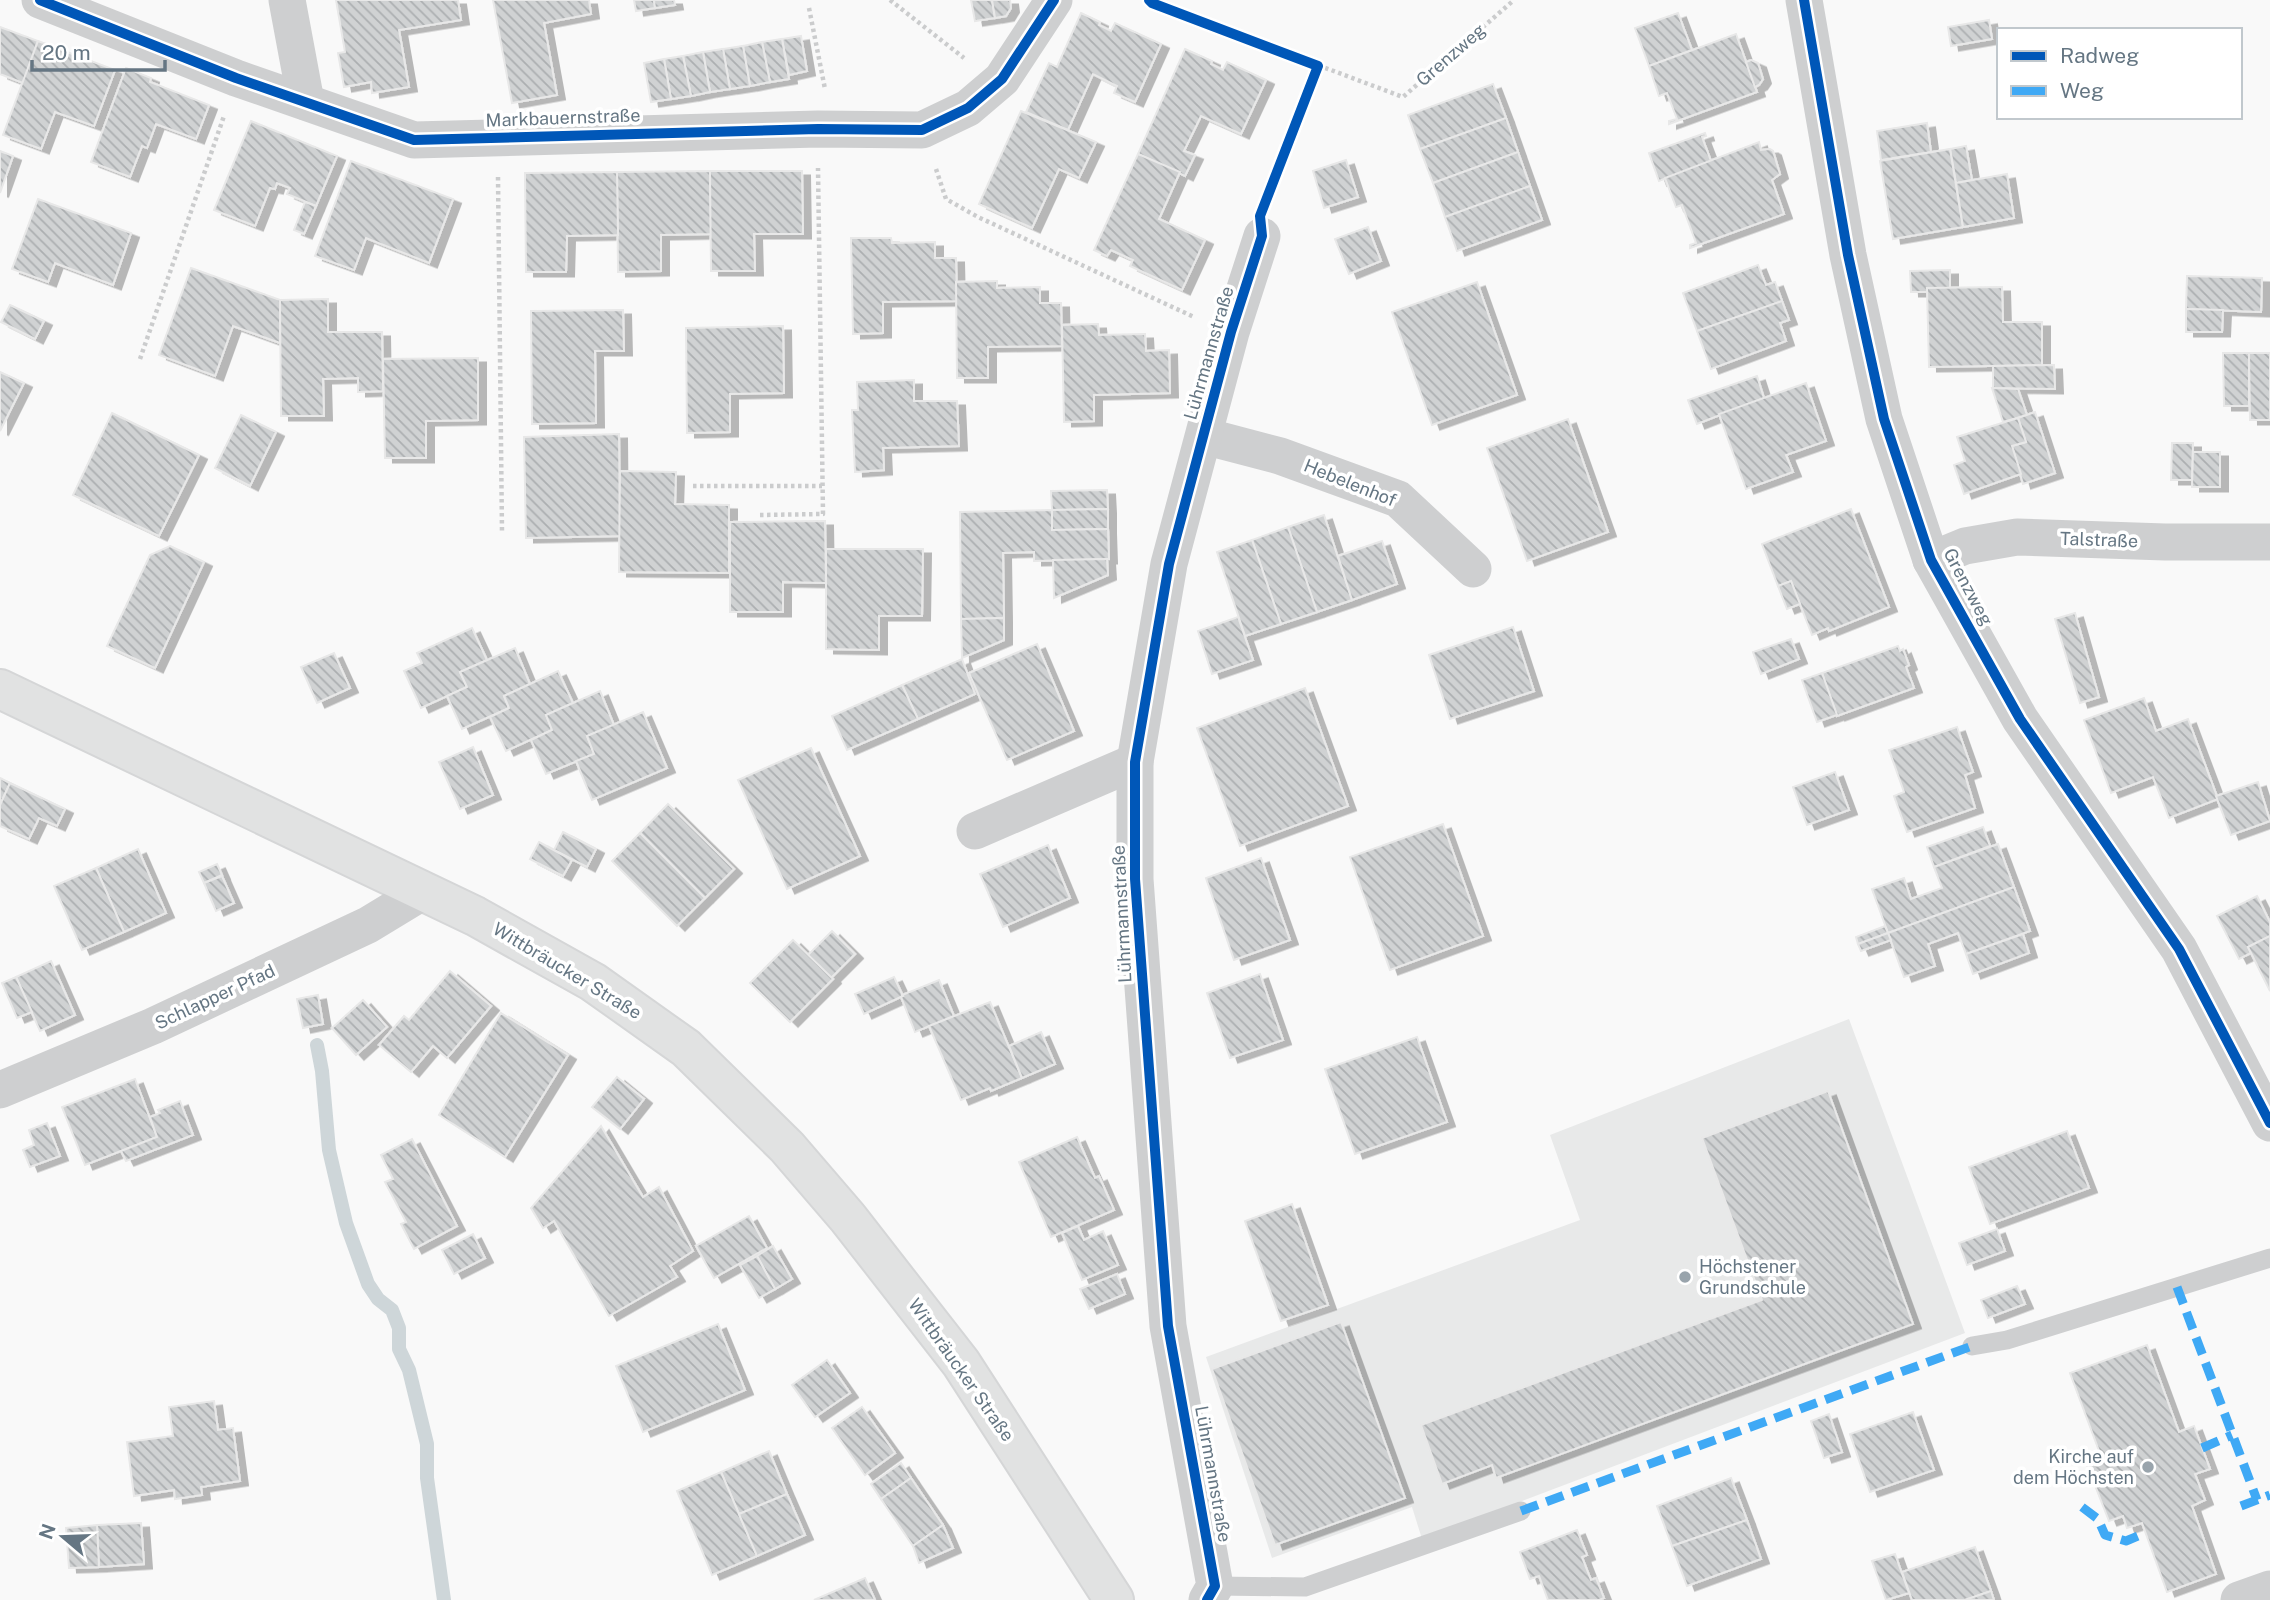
<svg xmlns="http://www.w3.org/2000/svg" width="2270" height="1600" viewBox="0 0 2270 1600" font-family="'Public Sans',sans-serif">
<style>
.built{fill:#e8e9e9}
.lines{fill:none;stroke-linecap:round;stroke-linejoin:round}
.stream{stroke:#ced6d9;stroke-width:14}
.building{fill:url(#building-back-hatch);stroke:#e8e8e8;stroke-width:2;filter:url(#shadow)}
.secondary-casing{stroke:#d5d6d7;stroke-width:42}
.path{stroke:#cbcccd;stroke-width:4.5;stroke-dasharray:3.5 3.5;stroke-linecap:butt}
.service{stroke:#cecfd0;stroke-width:19}
.minor{stroke:#cecfd0;stroke-width:37}
.secondary{stroke:#e1e2e2;stroke-width:38}
.quiet{stroke:#3fa9f5;stroke-width:9;stroke-dasharray:18 9;stroke-linecap:butt}
.cycleway-casing{stroke:#fff;stroke-width:15}
.cycleway{stroke:#0057b8;stroke-width:10}
.poi-dot{fill:#99a4ac;stroke:#fff;stroke-width:2.5}
.labels{text-anchor:middle;stroke-width:7;stroke-linejoin:round;paint-order:stroke}
.street-label{font-size:18px;fill:#657683;stroke:#fff}
.poi-label{font-size:18px;fill:#657683;stroke:#fff;text-anchor:start}
</style>
<defs>
<pattern id="building-back-hatch" width="6" height="6" patternUnits="userSpaceOnUse" patternTransform="scale(1.75)"><rect width="6" height="6" fill="#d0d2d3"/><path d="M-1 5l2 2M0 0l6 6M5-1l2 2" fill="none" stroke="#acafb1"/></pattern>
<filter id="shadow"><feDropShadow dx="8" dy="4.5" stdDeviation="0" flood-color="#0004"/></filter>
</defs>
<rect width="100%" height="100%" fill="#f9f9f9"/>
<!-- built -->
<polygon class="built" points="1849,1019 1965,1333 1422,1539 1412,1507 1272,1558 1206,1357 1580,1220 1550,1135"/>
<g class="lines">
<!-- stream -->
<polyline class="stream" points="317,1045 322,1071 329,1150 346,1223 368,1284 378,1299 392,1310 399,1328 399,1349 409,1370 427,1444 427,1478 444,1600"/>
</g>
<!-- building -->
<g class="building">
<polygon points="336,0 458,0 461,20 399,30 409,87 372,93 371,82 344,87 338,53 345,52"/>
<polygon points="493,0 589,0 591,14 544,23 557,95 512,103"/>
<polygon points="634,0 654,0 655,8 636,11"/>
<polygon points="654,0 674,0 675,5 655,8"/>
<polygon points="971,0 992,0 995,18 975,21"/>
<polygon points="992,0 1010,0 1011,8 1006,16 995,18"/>
<polygon points="1081,13 1100,22 1099,25 1111,31 1115,23 1161,44 1135,102 1114,93 1117,86 1093,74 1068,130 1026,112 1049,63 1057,67"/>
<polygon points="1678,13 1692,50 1649,66 1635,28"/>
<polygon points="1989,20 1992,39 1951,46 1948,27"/>
<polygon points="0,27 38,41 23,83 0,74"/>
<polygon points="1736,34 1757,92 1669,124 1669,121 1677,119 1667,93 1659,96 1649,66"/>
<polygon points="801,36 807,71 789,75 782,39"/>
<polygon points="782,39 789,79 770,82 762,42"/>
<polygon points="38,41 115,70 94,126 55,112 41,149 3,135"/>
<polygon points="762,42 770,82 750,86 743,46"/>
<polygon points="743,46 750,86 730,89 723,49"/>
<polygon points="723,49 730,89 710,92 703,52"/>
<polygon points="1185,49 1212,61 1211,64 1223,70 1227,62 1266,80 1241,134 1201,116 1184,151 1195,155 1185,176 1138,154"/>
<polygon points="703,52 710,92 691,96 683,56"/>
<polygon points="683,56 691,96 671,99 664,59"/>
<polygon points="664,59 671,99 651,102 644,63"/>
<polygon points="1751,60 1758,63 1763,79 1759,85 1755,87 1746,62"/>
<polygon points="126,68 151,78 150,82 209,105 196,139 156,124 147,148 142,146 130,177 91,162"/>
<polygon points="1493,84 1506,118 1420,149 1408,115"/>
<polygon points="1021,111 1096,142 1079,178 1059,169 1032,228 979,204"/>
<polygon points="1506,118 1518,152 1433,183 1420,149"/>
<polygon points="251,121 337,156 316,206 287,194 290,188 277,183 275,189 270,188 255,226 214,210"/>
<polygon points="1927,123 1931,152 1881,160 1877,131"/>
<polygon points="1705,133 1706,136 1702,137 1711,161 1659,181 1649,153"/>
<polygon points="1759,142 1761,150 1770,149 1773,151 1780,174 1772,180 1784,214 1690,248 1690,245 1696,243 1682,205 1676,207 1665,178"/>
<polygon points="1966,146 1972,180 1956,183 1950,149"/>
<polygon points="1950,149 1963,227 1893,239 1880,161"/>
<polygon points="0,151 13,156 0,193"/>
<polygon points="1518,152 1530,186 1445,217 1433,183"/>
<polygon points="1138,154 1180,172 1159,219 1205,240 1182,290 1130,266 1133,260 1111,250 1107,256 1094,250"/>
<polygon points="1346,160 1358,197 1324,208 1313,171"/>
<polygon points="351,161 453,199 429,263 366,238 354,270 315,256"/>
<polygon points="710,171 711,234 661,235 661,271 618,272 617,172"/>
<polygon points="710,171 802,171 803,234 754,234 755,271 711,271"/>
<polygon points="617,172 618,235 567,236 566,272 526,272 525,173"/>
<polygon points="2007,174 2014,218 1963,227 1956,183"/>
<polygon points="1530,186 1542,220 1457,251 1445,217"/>
<polygon points="38,199 131,233 113,285 55,263 48,282 12,269"/>
<polygon points="305,202 316,206 304,234 294,230"/>
<polygon points="1368,227 1381,261 1349,274 1335,239"/>
<polygon points="851,238 891,238 892,243 935,242 935,258 956,258 957,301 883,302 883,333 853,334"/>
<polygon points="1758,265 1766,285 1775,282 1782,301 1697,331 1683,293"/>
<polygon points="191,268 280,300 280,343 233,326 215,376 159,355"/>
<polygon points="1950,270 1950,288 1927,288 1928,292 1911,292 1910,271"/>
<polygon points="2187,276 2262,278 2261,312 2186,309"/>
<polygon points="997,281 997,288 1040,287 1040,303 1061,303 1062,346 988,347 988,378 957,378 956,282"/>
<polygon points="1477,282 1517,395 1432,425 1392,312"/>
<polygon points="2002,287 2003,322 2042,322 2042,365 1929,367 1927,288"/>
<polygon points="328,299 328,332 382,332 383,391 358,392 358,378 323,379 324,416 281,416 280,300"/>
<polygon points="1782,301 1789,320 1780,323 1786,341 1711,369 1697,331"/>
<polygon points="10,305 44,321 35,339 1,322"/>
<polygon points="2186,309 2223,310 2222,332 2186,332"/>
<polygon points="623,310 624,351 595,351 596,423 532,424 531,311"/>
<polygon points="1098,324 1099,335 1145,334 1146,351 1169,350 1170,393 1094,395 1094,421 1064,422 1062,325"/>
<polygon points="783,326 784,393 730,394 730,432 687,433 686,328"/>
<polygon points="2223,353 2249,353 2249,406 2224,406"/>
<polygon points="2249,353 2270,353 2270,420 2250,420"/>
<polygon points="478,358 478,420 426,421 426,458 385,458 383,359"/>
<polygon points="2054,365 2055,389 1993,388 1993,366"/>
<polygon points="0,372 24,383 0,431"/>
<polygon points="1757,376 1764,398 1697,424 1688,400"/>
<polygon points="914,380 914,401 957,401 959,446 883,448 884,470 855,472 852,410 858,410 857,382"/>
<polygon points="1806,383 1826,441 1786,455 1793,472 1746,489 1719,414"/>
<polygon points="1992,388 2018,389 2027,415 2003,422"/>
<polygon points="2035,412 2055,473 2023,484 2012,446 2026,442 2018,418"/>
<polygon points="112,413 199,455 159,536 73,495"/>
<polygon points="241,415 276,432 250,486 215,468"/>
<polygon points="2018,418 2026,442 2012,446 2021,474 1964,494 1954,465 1965,461 1957,437"/>
<polygon points="1568,419 1608,532 1527,561 1487,448"/>
<polygon points="619,434 620,536 526,538 524,437"/>
<polygon points="2172,443 2193,443 2192,480 2171,480"/>
<polygon points="2193,452 2220,452 2220,487 2192,487"/>
<polygon points="620,471 676,472 675,504 729,505 729,573 619,572"/>
<polygon points="1107,490 1108,509 1052,510 1051,491"/>
<polygon points="1108,509 1108,529 1052,530 1052,510"/>
<polygon points="1851,509 1889,607 1829,631 1828,628 1812,635 1791,581 1778,586 1762,544"/>
<polygon points="1052,510 1052,530 1108,529 1109,559 1034,561 1034,552 1003,553 1004,618 961,619 960,512"/>
<polygon points="1324,515 1352,600 1317,612 1288,527"/>
<polygon points="825,521 826,583 783,582 783,612 730,612 730,522"/>
<polygon points="1288,527 1317,612 1281,624 1252,540"/>
<polygon points="1252,540 1281,624 1245,636 1217,552"/>
<polygon points="1382,541 1397,584 1352,600 1338,556"/>
<polygon points="170,546 204,562 155,668 107,646 150,555"/>
<polygon points="826,549 923,549 922,616 879,616 879,650 826,649"/>
<polygon points="1107,559 1108,575 1054,598 1053,560"/>
<polygon points="1791,581 1800,604 1787,609 1778,586"/>
<polygon points="2075,613 2099,697 2080,703 2055,619"/>
<polygon points="1238,617 1253,660 1212,674 1198,631"/>
<polygon points="1004,618 1004,640 962,658 961,619"/>
<polygon points="1513,627 1534,691 1450,719 1429,655"/>
<polygon points="472,628 487,660 460,672 467,687 421,708 404,671 422,663 417,653"/>
<polygon points="1791,639 1799,659 1761,674 1753,652"/>
<polygon points="1037,644 1074,731 1007,760 969,673"/>
<polygon points="1898,646 1900,651 1903,649 1909,665 1906,667 1914,688 1837,716 1822,673"/>
<polygon points="515,648 530,684 504,696 509,708 462,729 447,696 467,687 460,672"/>
<polygon points="334,653 350,688 317,703 301,667"/>
<polygon points="962,659 975,694 918,719 902,685"/>
<polygon points="558,671 573,703 546,715 552,730 506,751 490,717 509,708 504,696"/>
<polygon points="1822,673 1837,715 1817,722 1802,680"/>
<polygon points="902,685 918,719 847,750 832,716"/>
<polygon points="1305,688 1348,806 1240,846 1197,728"/>
<polygon points="600,691 614,725 587,736 594,754 546,774 531,740 552,730 546,715"/>
<polygon points="2144,698 2156,731 2188,719 2218,799 2169,818 2153,777 2111,793 2084,720"/>
<polygon points="643,712 667,768 592,800 576,761 594,754 587,736"/>
<polygon points="1957,727 1973,772 1965,775 1975,808 1907,832 1894,796 1904,792 1889,750"/>
<polygon points="473,747 493,795 460,809 439,762"/>
<polygon points="811,748 860,856 787,889 738,780"/>
<polygon points="1835,772 1849,810 1807,825 1793,787"/>
<polygon points="0,778 10,783 0,805"/>
<polygon points="2258,782 2270,821 2231,835 2216,796"/>
<polygon points="10,783 65,809 57,826 39,818 29,839 0,826 0,805"/>
<polygon points="668,804 734,869 705,898 640,833"/>
<polygon points="1443,824 1483,936 1390,970 1350,857"/>
<polygon points="1983,827 1990,846 1934,867 1927,847"/>
<polygon points="563,832 596,849 587,867 554,850"/>
<polygon points="640,833 705,898 677,926 612,861"/>
<polygon points="539,842 572,860 563,876 530,859"/>
<polygon points="1998,844 2014,887 1888,933 1872,889 1904,878 1911,899 1942,888 1934,867"/>
<polygon points="1048,845 1070,898 1003,927 980,874"/>
<polygon points="138,849 166,913 124,932 96,868"/>
<polygon points="1261,858 1290,940 1234,960 1206,878"/>
<polygon points="217,864 222,875 204,883 199,872"/>
<polygon points="96,868 124,932 82,950 54,886"/>
<polygon points="222,876 234,903 216,911 204,883"/>
<polygon points="2014,887 2030,931 1966,954 1958,933 1928,944 1935,966 1904,977 1888,933"/>
<polygon points="2257,896 2270,922 2270,936 2248,947 2251,953 2239,959 2217,916"/>
<polygon points="1885,926 1888,933 1858,944 1856,937"/>
<polygon points="832,931 855,954 831,978 808,955"/>
<polygon points="1888,933 1891,940 1861,951 1858,944"/>
<polygon points="2023,934 2029,953 1973,974 1966,954"/>
<polygon points="2270,936 2270,991 2248,947"/>
<polygon points="793,940 833,979 790,1022 750,983"/>
<polygon points="51,961 75,1015 40,1031 16,977"/>
<polygon points="450,971 491,1006 447,1058 433,1046 411,1072 379,1045 404,1016 409,1020"/>
<polygon points="1260,974 1283,1040 1230,1058 1207,993"/>
<polygon points="16,977 32,1012 17,1018 2,983"/>
<polygon points="894,977 903,996 864,1014 855,994"/>
<polygon points="939,980 954,1016 915,1032 901,997 903,996 902,995"/>
<polygon points="318,995 323,1024 303,1028 297,999"/>
<polygon points="363,1000 387,1027 356,1055 332,1028"/>
<polygon points="990,1002 1022,1078 991,1091 990,1088 961,1100 929,1026"/>
<polygon points="501,1013 568,1055 505,1157 439,1115"/>
<polygon points="1041,1032 1055,1064 1022,1078 1009,1046"/>
<polygon points="1417,1037 1447,1122 1355,1154 1325,1069"/>
<polygon points="617,1077 644,1099 620,1129 592,1107"/>
<polygon points="135,1079 157,1137 85,1165 62,1107"/>
<polygon points="1828,1091 1913,1324 1496,1478 1492,1465 1442,1484 1421,1425 1762,1300 1702,1138"/>
<polygon points="180,1101 193,1135 126,1161 121,1151 157,1137 150,1117 160,1113 158,1110"/>
<polygon points="47,1123 60,1156 30,1167 23,1150 34,1145 29,1130"/>
<polygon points="601,1126 643,1197 659,1187 693,1251 670,1266 677,1277 609,1316 554,1221 543,1228 531,1208"/>
<polygon points="2067,1131 2089,1188 1990,1224 1969,1167"/>
<polygon points="1077,1137 1095,1178 1099,1176 1114,1210 1051,1237 1019,1162"/>
<polygon points="412,1139 457,1226 414,1249 401,1224 406,1222 385,1182 393,1179 381,1155"/>
<polygon points="1292,1204 1328,1305 1281,1321 1245,1221"/>
<polygon points="749,1216 767,1248 714,1278 696,1246"/>
<polygon points="1078,1226 1084,1240 1103,1231 1118,1265 1082,1280 1062,1233"/>
<polygon points="1997,1229 2005,1251 1967,1265 1959,1243"/>
<polygon points="473,1234 485,1258 454,1274 442,1250"/>
<polygon points="773,1246 792,1279 775,1289 757,1256"/>
<polygon points="757,1256 775,1289 759,1298 740,1265"/>
<polygon points="1117,1274 1125,1294 1089,1309 1080,1289"/>
<polygon points="2017,1286 2025,1304 1988,1318 1981,1300"/>
<polygon points="1341,1322 1405,1498 1275,1545 1212,1369"/>
<polygon points="718,1324 745,1390 643,1432 616,1366"/>
<polygon points="2147,1345 2179,1432 2194,1426 2210,1469 2195,1474 2205,1500 2192,1506 2216,1574 2167,1592 2142,1523 2127,1528 2123,1516 2109,1521 2087,1465 2102,1459 2070,1373"/>
<polygon points="827,1360 850,1393 815,1417 792,1385"/>
<polygon points="214,1401 218,1430 233,1428 240,1481 201,1487 202,1495 175,1499 174,1490 134,1496 127,1442 173,1436 169,1407"/>
<polygon points="862,1407 895,1453 865,1475 832,1428"/>
<polygon points="1913,1412 1934,1470 1870,1492 1850,1434"/>
<polygon points="1829,1414 1842,1452 1824,1458 1811,1421"/>
<polygon points="769,1451 787,1494 739,1514 721,1472"/>
<polygon points="901,1463 911,1478 881,1499 871,1484"/>
<polygon points="721,1472 757,1556 712,1575 677,1491"/>
<polygon points="911,1478 943,1525 913,1546 881,1499"/>
<polygon points="1731,1478 1747,1520 1672,1546 1657,1506"/>
<polygon points="787,1494 805,1535 757,1556 739,1514"/>
<polygon points="1747,1520 1761,1559 1687,1586 1672,1546"/>
<polygon points="141,1523 144,1564 99,1567 97,1525"/>
<polygon points="97,1525 99,1567 69,1568 66,1528"/>
<polygon points="943,1525 953,1548 919,1563 913,1546"/>
<polygon points="1577,1530 1587,1555 1582,1557 1591,1580 1596,1578 1604,1598 1599,1600 1548,1600 1539,1576 1530,1579 1520,1552"/>
<polygon points="1975,1547 1991,1591 1965,1600 1912,1600 1902,1572"/>
<polygon points="1895,1554 1909,1593 1886,1600 1872,1561"/>
<polygon points="865,1578 875,1600 814,1600"/>
<polygon points="1991,1591 1994,1600 1965,1600"/>
</g>
<g class="lines">
<defs>
<polyline id="secondary" points="0,689 475,916 593,982 686,1048 787,1147 848,1218 961,1363 1114,1600"/>
</defs>
<!-- secondary casing -->
<use href="#secondary" class="secondary-casing"/>
<!-- path -->
<g class="path">
<polyline points="890,0 964,58"/>
<polyline points="1149,0 1152,3 1403,97 1514,0"/>
<polyline points="809,8 825,89"/>
<polyline points="936,169 946,199 978,217 1194,317"/>
<polyline points="498,177 502,532"/>
<polyline points="140,359 224,116"/>
<polyline points="693,486 822,486"/>
<polyline points="760,515 823,514 818,168"/>
</g>
<!-- service -->
<g class="service">
<polyline points="1972,1346 2007,1340 2270,1258"/>
<polyline points="1215,1586 1305,1587 1521,1511"/>
</g>
<!-- minor -->
<g class="minor">
<polyline points="40,0 236,78 414,140 818,129 922,130 968,108 1002,79 1054,0"/>
<polyline points="287,0 306,102"/>
<polyline points="1804,0 1848,255 1884,419 1931,560 2020,719 2179,949 2270,1123"/>
<polyline points="1204,436 1280,456 1398,499 1473,569"/>
<polyline points="1931,560 1965,546 2017,537 2165,542 2270,542"/>
<polyline points="975,831 1135,762"/>
<polyline points="0,1090 153,1026 368,925 424,891"/>
<polyline points="1207,1600 1215,1586 1168,1326 1135,879 1135,762 1169,564 1231,332 1262,236"/>
<polyline points="2239,1600 2270,1589"/>
</g>
<!-- secondary -->
<use href="#secondary" class="secondary"/>
<!-- quiet -->
<g class="quiet">
<polyline points="2177,1287 2257,1500"/>
<polyline points="2202,1448 2232,1435"/>
<polyline points="2241,1506 2270,1495"/>
<polyline points="2082,1507 2098,1519 2105,1535 2126,1541 2145,1533"/>
<polyline points="1521,1511 1972,1346"/>
</g>
<defs>
<g id="cycleway">
<polyline points="40,0 236,78 414,140 818,129 922,130 968,108 1002,79 1054,0"/>
<polyline points="1149,0 1152,3 1318,66 1260,216 1262,236 1231,332 1169,564 1135,762 1135,879 1168,1326 1215,1586 1207,1600"/>
<polyline points="1804,0 1848,255 1884,419 1931,560 2020,719 2179,949 2270,1123"/>
</g>
</defs>
<!-- cycleway casing -->
<use href="#cycleway" class="cycleway-casing"/>
<!-- cycleway -->
<use href="#cycleway" class="cycleway"/>
</g>
<!-- markers -->
<g class="poi-dot">
<circle cx="1685" cy="1277" r="7"/>
<circle cx="2148" cy="1467" r="7"/>
</g>
<g class="labels">
<!-- street labels -->
<g class="street-label">
<text transform="translate(1451 55) rotate(-41)" y="6">Grenzweg</text>
<text transform="translate(563 118) rotate(-2)" y="6">Markbauernstraße</text>
<text transform="translate(1209 353) rotate(-74)" y="6">Lührmannstraße</text>
<text transform="translate(1350 483) rotate(22)" y="6">Hebelenhof</text>
<text transform="translate(2099 540) rotate(2)" y="6">Talstraße</text>
<text transform="translate(1968 587) rotate(62)" y="6">Grenzweg</text>
<text transform="translate(1122 914) rotate(-93)" y="6">Lührmannstraße</text>
<text transform="translate(567 971) rotate(31)" y="6">Wittbräucker Straße</text>
<text transform="translate(215 997) rotate(-25)" y="6">Schlapper Pfad</text>
<text transform="translate(961 1370) rotate(55)" y="6">Wittbräucker Straße</text>
<text transform="translate(1213 1474) rotate(80)" y="6">Lührmannstraße</text>
</g>
<!-- poi labels -->
<g class="poi-label">
<text x="1699" y="1273">Höchstener<tspan x="1699" dy="21">Grundschule</tspan></text>
<text x="2134" y="1463" text-anchor="end">Kirche auf<tspan x="2134" dy="21">dem Höchsten</tspan></text>
</g>
</g>
<!-- legend -->
<rect x="1997" y="28" width="245" height="91" fill="#ffffff" stroke="#c1c8cd" stroke-width="2"/>
<rect x="2011" y="51" width="35" height="10" fill="#0057b8" stroke="#c1c8cd" stroke-width="2"/>
<text x="2060" y="63" font-size="21" fill="#657683">Radweg</text>
<rect x="2011" y="86" width="35" height="10" fill="#3fa9f5" stroke="#c1c8cd" stroke-width="2"/>
<text x="2060" y="98" font-size="21" fill="#657683">Weg</text>
<!-- north arrow -->
<g transform="translate(63 1537) rotate(289)" stroke="#ffffff" stroke-width="5" paint-order="stroke">
<path d="M0-5L12 26L0 18L-12 26Z" fill="#657683"/>
<text y="-10" font-size="19" font-weight="bold" text-anchor="middle" fill="#657683">N</text>
</g>
<!-- scale -->
<path d="M32 60v10h133v-10" fill="none" stroke="#657683" stroke-width="3.5"/>
<text x="42" y="60" font-size="21" fill="#657683" stroke="#ffffff" stroke-width="5" paint-order="stroke">20 m</text>
</svg>
